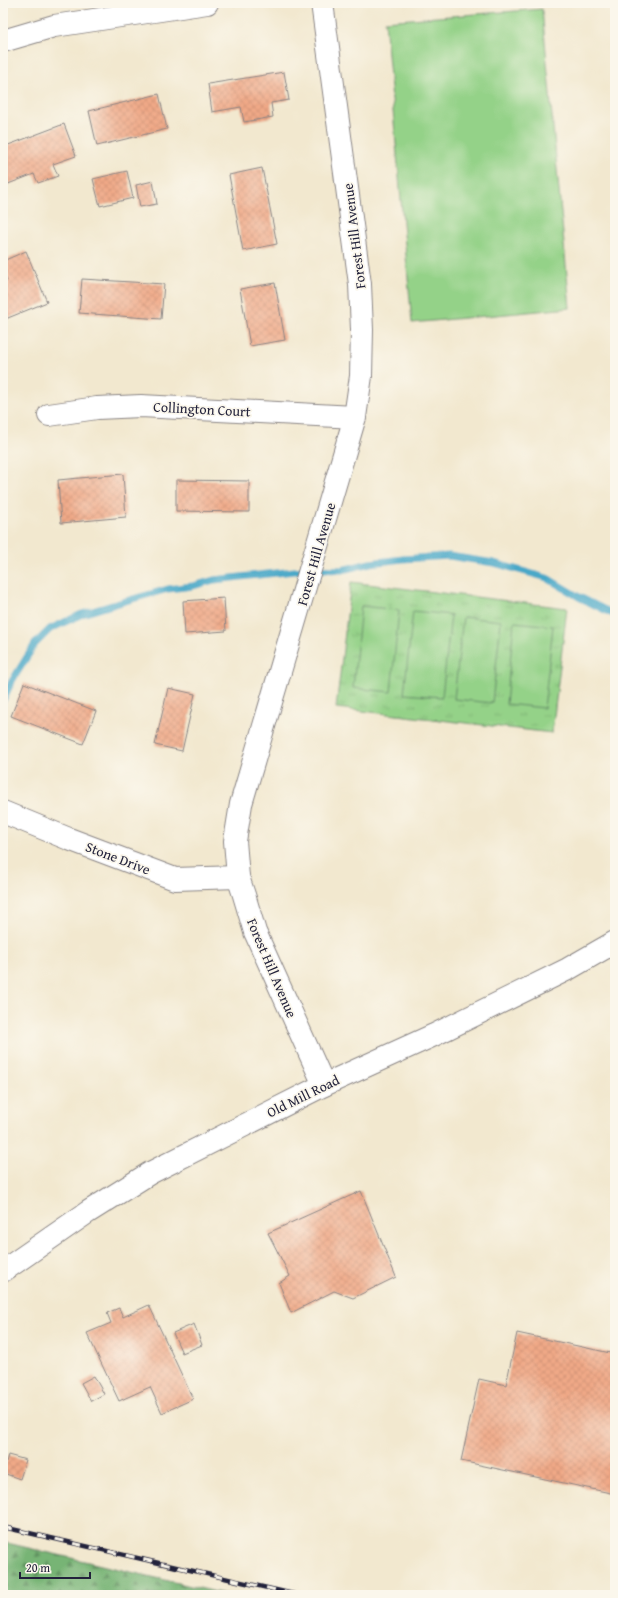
<svg xmlns="http://www.w3.org/2000/svg" width="618" height="1598" viewBox="0 0 618 1598" font-family="'Gentium Book Plus',serif">
<style>
.forest{fill:url(#forest-firs);stroke:#4c6b58}
.park{fill:url(#park-tufts);stroke:#5b7a62}
.pitch{fill:#94d288;stroke:#5b7a62}
.lines{fill:none;stroke-linecap:round;stroke-linejoin:round}
.stream{stroke:#49a8c8;stroke-width:7}
.building{fill:url(#building-cross-hatch)}
.street-casing{stroke:#8a8585;stroke-width:24}
.secondary-casing{stroke:#8a8585;stroke-width:24}
.street{stroke:#fff;stroke-width:22}
.secondary{stroke:#fff;stroke-width:22}
.rail-casing{stroke:#22223b;stroke-width:4.5}
.rail{stroke:#fbf7ec;stroke-width:3;stroke-dasharray:9;stroke-linecap:butt}
.labels{text-anchor:middle;stroke-width:3.5;stroke-linejoin:round;paint-order:stroke}
.street-label{font-size:14px;fill:#22223b;stroke:#fbf7ec}
</style>
<defs>
<pattern id="forest-firs" width="22" height="20" patternUnits="userSpaceOnUse"><rect width="22" height="20" fill="#77b474"/><path d="M5 1l3.5 6h-7zM16 11l3.5 6h-7z" fill="#619260"/></pattern>
<pattern id="park-tufts" width="24" height="20" patternUnits="userSpaceOnUse"><rect width="24" height="20" fill="#94d288"/><path d="M3 7l-1-3M5 7V3M7 7l1-3M15 17l-1-3M17 17v-4M19 17l1-3" fill="none" stroke="#7fb476"/></pattern>
<pattern id="building-cross-hatch" width="8" height="8" patternUnits="userSpaceOnUse"><rect width="8" height="8" fill="#f0a987"/><path d="M0 0l8 8M0 8l8-8" fill="none" stroke="#ce9175"/></pattern>
</defs>
<rect width="100%" height="100%" fill="#fbf7ec"/>
<filter id="ink" filterUnits="userSpaceOnUse"><feTurbulence type="fractalNoise" baseFrequency=".025" numOctaves="2"/><feDisplacementMap in="SourceGraphic" scale="8" xChannelSelector="R" yChannelSelector="G"/><feConvolveMatrix kernelMatrix="1 2 1 2 8 2 1 2 1" color-interpolation-filters="sRGB"/></filter>
<filter id="wash" filterUnits="userSpaceOnUse"><feTurbulence type="fractalNoise" baseFrequency=".012" numOctaves="4" result="noise"/><feDisplacementMap in="SourceGraphic" scale="16" xChannelSelector="R" yChannelSelector="G"/><feGaussianBlur stdDeviation="0.9" result="paint"/><feColorMatrix in="noise" values="0 0 0 0 0 0 0 0 0 0 0 0 0 0 0 0 0 1.4 0 .05"/><feComposite in="paint" operator="in"/></filter>
<g filter="url(#wash)">
<rect width="100%" height="100%" fill="#f2e8cf"/>
<!-- forest -->
<polygon class="forest" points="3,1542 229,1595 3,1595"/>
<!-- park -->
<polygon class="park" points="351,582 567,608 552,733 336,708"/>
<!-- pitch -->
<g class="pitch">
<polygon points="542,9 570,308 412,323 385,21"/>
<polygon points="361,606 399,610 391,692 353,688"/>
<polygon points="413,611 451,615 442,697 404,694"/>
<polygon points="463,617 501,621 492,703 454,699"/>
<polygon points="514,622 553,626 544,708 506,704"/>
</g>
<g class="lines">
<!-- stream -->
<polyline class="stream" points="3,700 12,681 35,644 50,629 82,614 129,600 168,589 193,586 214,580 312,569 342,570 370,563 402,559 449,556 494,563 547,578 579,597 615,615"/>
</g>
<g id="blocks">
<!-- building -->
<g class="building">
<polygon points="284,72 289,100 271,103 273,117 244,122 241,107 212,112 208,84"/>
<polygon points="159,94 167,129 97,146 89,111"/>
<polygon points="64,124 76,156 53,164 58,176 38,183 34,174 3,186 3,147"/>
<polygon points="262,168 277,244 243,251 229,175"/>
<polygon points="127,171 133,198 100,206 93,179"/>
<polygon points="153,181 157,204 140,207 136,185"/>
<polygon points="26,251 47,302 3,320 3,282 7,281 3,271 3,261"/>
<polygon points="82,279 164,284 161,319 79,313"/>
<polygon points="275,283 285,340 250,346 240,289"/>
<polygon points="123,474 126,517 61,523 58,480"/>
<polygon points="176,480 249,481 249,512 176,511"/>
<polygon points="224,598 226,631 185,634 183,601"/>
<polygon points="24,683 96,711 83,744 11,716"/>
<polygon points="168,688 195,694 182,751 155,745"/>
<polygon points="361,1191 396,1277 353,1298 334,1291 291,1313 279,1283 290,1276 268,1233"/>
<polygon points="149,1305 193,1399 162,1413 150,1387 119,1401 87,1333 111,1323 107,1313 119,1308 123,1317"/>
<polygon points="194,1324 202,1345 182,1353 173,1333"/>
<polygon points="517,1333 615,1354 615,1494 461,1461 479,1379 506,1385"/>
<polygon points="94,1376 104,1394 91,1401 81,1383"/>
<polygon points="8,1455 26,1460 20,1479 3,1473"/>
</g>
</g>
</g>
<g filter="url(#ink)">
<use href="#blocks" fill-opacity="0" stroke="#8a8585" stroke-width="1"/>
<g class="lines">
<defs>
<g id="street">
<polyline points="322,3 360,284 362,330 361,376 355,417 241,804 235,841 238,877 244,895 255,932 324,1085"/>
<polyline points="3,41 54,26 207,3"/>
<polyline points="49,415 97,408 141,406 355,417"/>
<polyline points="3,812 69,839 175,879 238,877"/>
</g>
<polyline id="secondary" points="3,1271 88,1212 150,1173 324,1085 434,1035 568,969 615,942"/>
</defs>
<!-- street casing -->
<use href="#street" class="street-casing"/>
<!-- secondary casing -->
<use href="#secondary" class="secondary-casing"/>
<!-- street -->
<use href="#street" class="street"/>
<!-- secondary -->
<use href="#secondary" class="secondary"/>
<defs>
<polyline id="rail" points="3,1527 298,1595"/>
</defs>
<!-- rail casing -->
<use href="#rail" class="rail-casing"/>
<!-- rail -->
<use href="#rail" class="rail"/>
</g>
</g>
<g class="labels">
<!-- street labels -->
<g class="street-label">
<text transform="translate(354 236) rotate(-97)" y="5">Forest Hill Avenue</text>
<text transform="translate(202 409) rotate(3)" y="5">Collington Court</text>
<text transform="translate(316 554) rotate(-74)" y="5">Forest Hill Avenue</text>
<text transform="translate(118 858) rotate(21)" y="5">Stone Drive</text>
<text transform="translate(272 968) rotate(67)" y="5">Forest Hill Avenue</text>
<text transform="translate(303 1096) rotate(-26)" y="5">Old Mill Road</text>
</g>
</g>
<!-- margin -->
<rect width="618" height="1598" fill="none" stroke="#fbf7ec" stroke-width="16"/>
<!-- scale -->
<path d="M20 1572v6h70v-6" fill="none" stroke="#22223b" stroke-width="2"/>
<text x="26" y="1572" font-size="12" fill="#22223b" stroke="#fbf7ec" stroke-width="3" paint-order="stroke">20 m</text>
</svg>
